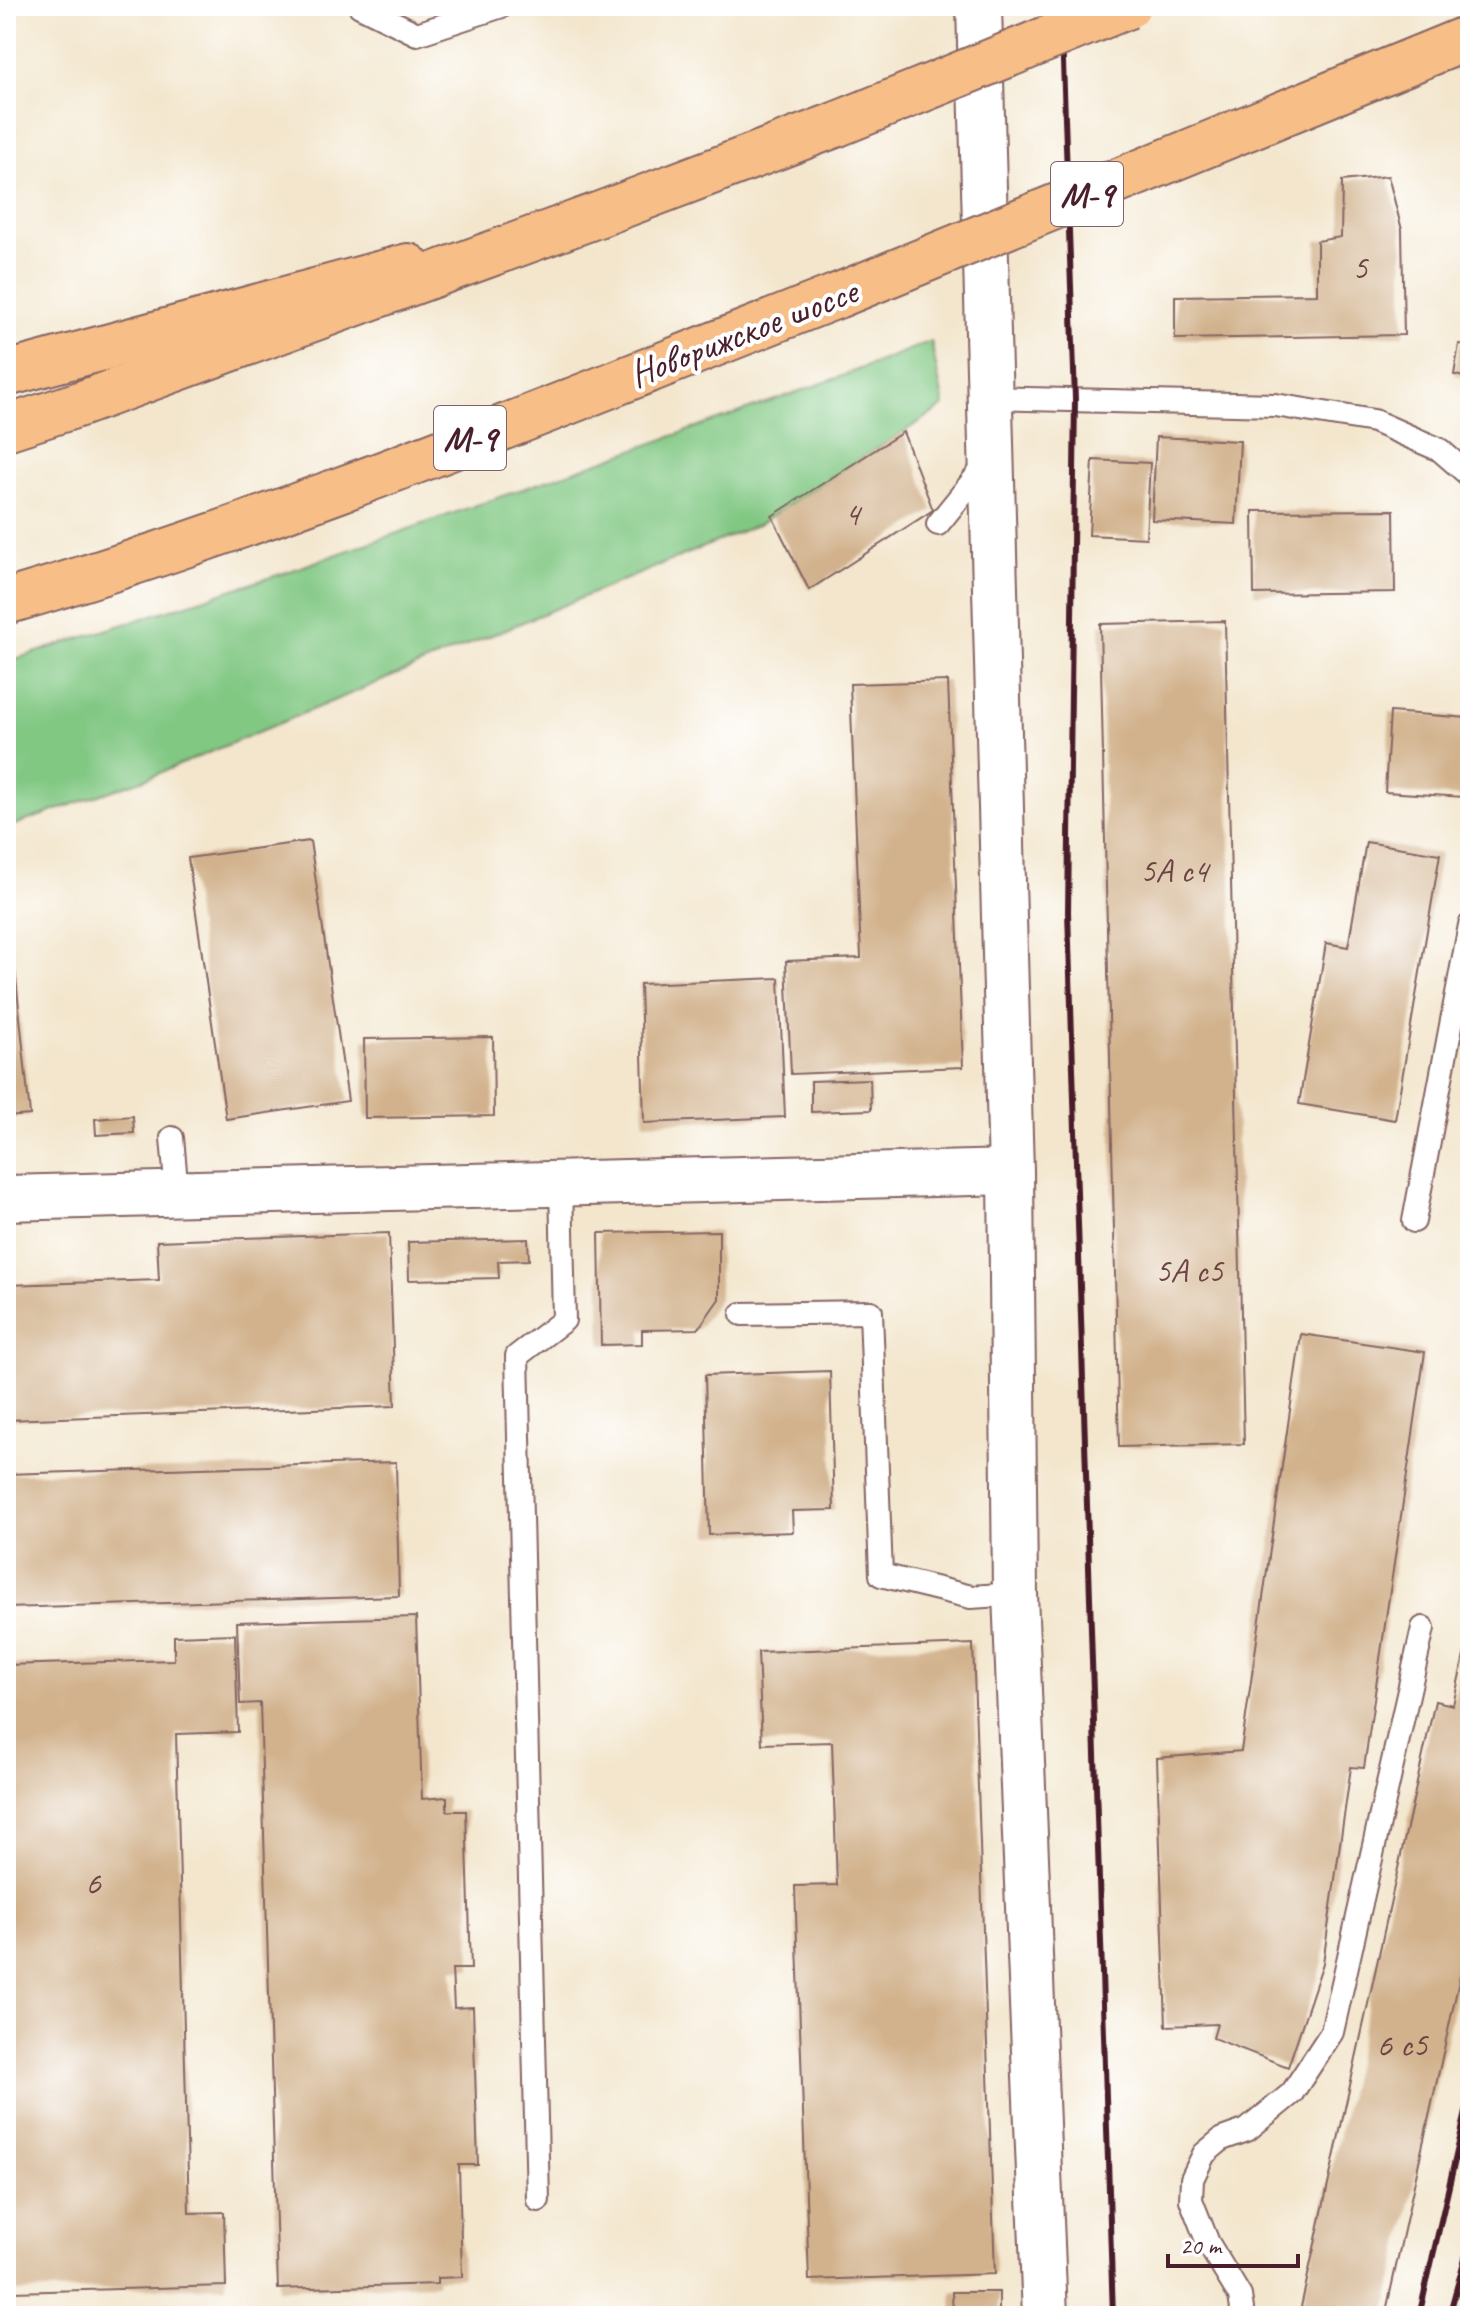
<svg xmlns="http://www.w3.org/2000/svg" width="1476" height="2322" viewBox="0 0 1476 2322" font-family="Caveat,sans-serif">
<style>
.green{fill:#81c883;stroke:#667457;stroke-width:2}
.building{fill:#d2b28d}
.lines{fill:none;stroke-linecap:round;stroke-linejoin:round}
.service-casing{stroke:#856564;stroke-width:26}
.minor-casing{stroke:#856564;stroke-width:48}
.primary-casing{stroke:#856564;stroke-width:48}
.motorway-casing{stroke:#856564;stroke-width:48}
.service{stroke:#fff;stroke-width:22}
.minor{stroke:#fff;stroke-width:44}
.primary{stroke:#f7be87;stroke-width:44}
.motorway{stroke:#f7be87;stroke-width:44}
.rail{stroke:#4a1f2b;stroke-width:6}
.motorway-bridge-casing{stroke:#856564;stroke-width:48;stroke-linecap:butt}
.motorway-bridge{stroke:#f7be87;stroke-width:44}
.labels{text-anchor:middle;stroke-width:8;stroke-linejoin:round;paint-order:stroke}
.number-label{font-size:34px;fill:#6c4444}
.shield{fill:#fff;stroke:#80626b;stroke-width:2}
.shield-label{font-size:36px;font-weight:bold;fill:#4a1f2b}
.street-label{font-size:38px;fill:#4a1f2b;stroke:#fff}
</style>
<rect width="100%" height="100%" fill="#fff"/>
<filter id="ink" filterUnits="userSpaceOnUse"><feTurbulence type="fractalNoise" baseFrequency=".0125" numOctaves="2"/><feDisplacementMap in="SourceGraphic" scale="16" xChannelSelector="R" yChannelSelector="G"/><feConvolveMatrix kernelMatrix="1 2 1 2 8 2 1 2 1" color-interpolation-filters="sRGB"/></filter>
<filter id="wash" filterUnits="userSpaceOnUse"><feTurbulence type="fractalNoise" baseFrequency=".006" numOctaves="4" result="noise"/><feDisplacementMap in="SourceGraphic" scale="32" xChannelSelector="R" yChannelSelector="G"/><feGaussianBlur stdDeviation="1.8" result="paint"/><feColorMatrix in="noise" values="0 0 0 0 0 0 0 0 0 0 0 0 0 0 0 0 0 1.4 0 .05"/><feComposite in="paint" operator="in"/></filter>
<g filter="url(#wash)">
<rect width="100%" height="100%" fill="#f3e6cd"/>
<!-- green -->
<polygon class="green" points="931,341 944,406 759,524 150,777 6,828 6,662 284,573 837,378"/>
<g id="blocks">
<!-- building -->
<g class="building">
<polygon points="1388,176 1402,230 1404,335 1175,339 1175,296 1317,294 1317,241 1341,237 1342,181"/>
<polygon points="1459,344 1470,345 1470,378 1454,375"/>
<polygon points="903,432 933,510 809,590 772,516"/>
<polygon points="1156,437 1240,441 1236,524 1152,520"/>
<polygon points="1093,460 1150,463 1146,538 1089,535"/>
<polygon points="1394,510 1395,592 1254,594 1253,511"/>
<polygon points="1225,621 1244,1444 1119,1447 1100,624"/>
<polygon points="948,681 963,1067 791,1074 786,961 861,958 850,684"/>
<polygon points="1390,712 1469,718 1464,797 1385,792"/>
<polygon points="310,841 348,1101 226,1119 188,858"/>
<polygon points="1366,842 1440,854 1395,1120 1299,1104 1326,943 1348,947"/>
<polygon points="15,969 30,1115 6,1117 6,970"/>
<polygon points="779,978 785,1117 644,1123 640,984"/>
<polygon points="493,1037 494,1116 365,1118 364,1039"/>
<polygon points="870,1079 871,1110 811,1112 811,1081"/>
<polygon points="133,1116 134,1133 96,1135 95,1119"/>
<polygon points="719,1231 719,1299 698,1329 642,1330 642,1344 601,1345 599,1233"/>
<polygon points="389,1233 395,1406 6,1420 6,1285 159,1280 157,1241"/>
<polygon points="528,1239 529,1260 498,1261 499,1278 409,1280 408,1242"/>
<polygon points="1301,1334 1425,1352 1364,1768 1351,1767 1323,1963 1288,2067 1213,2038 1217,2024 1166,2026 1157,1758 1241,1751"/>
<polygon points="830,1371 834,1510 792,1511 793,1532 709,1535 705,1375"/>
<polygon points="396,1462 399,1596 6,1608 6,1474"/>
<polygon points="416,1617 422,1799 447,1797 447,1811 466,1811 471,1969 452,1969 454,2008 473,2007 478,2165 459,2165 462,2277 437,2278 437,2284 278,2289 260,1703 240,1704 237,1622"/>
<polygon points="1469,1633 1470,1931 1385,2316 1299,2316 1435,1701 1453,1705"/>
<polygon points="235,1634 238,1732 176,1734 189,2213 224,2212 226,2286 13,2292 6,2031 6,1665 174,1660 174,1636"/>
<polygon points="973,1644 995,2274 809,2280 795,1886 837,1885 832,1742 762,1744 758,1652"/>
<polygon points="952,2292 999,2292 999,2316 953,2316"/>
</g>
</g>
</g>
<g filter="url(#ink)">
<use href="#blocks" fill-opacity="0" stroke="#856564" stroke-width="2"/>
<g class="lines">
<defs>
<g id="service">
<polyline points="360,6 417,34 502,6"/>
<polyline points="989,398 1275,405 1374,421 1440,450 1470,476"/>
<polyline points="938,524 988,462"/>
<polyline points="172,1138 177,1193"/>
<polyline points="1414,1221 1470,925"/>
<polyline points="742,1314 871,1312 881,1575 971,1597 1015,1594"/>
<polyline points="538,2200 517,1356 564,1320 561,1183"/>
<polyline points="1243,2316 1240,2296 1208,2243 1191,2200 1192,2179 1204,2154 1222,2139 1247,2130 1292,2093 1332,2032 1423,1628"/>
</g>
<g id="minor">
<polyline points="979,6 1011,1172 1015,1594 1045,2316"/>
<polyline points="6,1198 1011,1172"/>
</g>
<polyline id="primary" points="6,374 408,266"/>
<g id="motorway">
<polyline points="1338,91 1470,37"/>
<polyline points="6,428 80,404 603,213 835,125"/>
<path d="M6 602C289 519 562 403 837 296"/>
</g>
</defs>
<!-- service casing -->
<use href="#service" class="service-casing"/>
<!-- minor casing -->
<use href="#minor" class="minor-casing"/>
<!-- primary casing -->
<use href="#primary" class="primary-casing"/>
<!-- motorway casing -->
<use href="#motorway" class="motorway-casing"/>
<!-- service -->
<use href="#service" class="service"/>
<!-- minor -->
<use href="#minor" class="minor"/>
<!-- primary -->
<use href="#primary" class="primary"/>
<!-- motorway -->
<use href="#motorway" class="motorway"/>
<!-- rail -->
<g class="rail">
<polyline points="1061,6 1075,399 1068,912 1113,2316"/>
<polyline points="1419,2316 1470,2095"/>
<polyline points="1449,2316 1470,2240"/>
</g>
<defs>
<g id="motorway-bridge">
<polyline points="835,125 1128,6"/>
<polyline points="837,296 1338,91"/>
</g>
</defs>
<!-- motorway-bridge casing -->
<use href="#motorway-bridge" class="motorway-bridge-casing"/>
<!-- motorway-bridge -->
<use href="#motorway-bridge" class="motorway-bridge"/>
</g>
</g>
<g class="labels">
<!-- number labels -->
<g class="number-label">
<text x="1360" y="279">5</text>
<text x="852" y="525">4</text>
<text x="1174" y="882">5А с4</text>
<text x="1189" y="1282">5А с5</text>
<text x="93" y="1894">6</text>
<text x="1402" y="2056">6 с5</text>
</g>
<!-- shield labels -->
<g class="shield">
<rect x="1051" y="162" width="72" height="64" rx="6"/>
<rect x="434" y="406" width="72" height="64" rx="6"/>
</g>
<g class="shield-label">
<text x="1087" y="207">М-9</text>
<text x="470" y="451">М-9</text>
</g>
<!-- street labels -->
<g class="street-label">
<text transform="translate(743 332) rotate(-21)" y="13">Новорижское шоссе</text>
</g>
</g>
<!-- margin -->
<rect width="1476" height="2322" fill="none" stroke="#fff" stroke-width="32"/>
<!-- scale -->
<path d="M1168 2254v12h130v-12" fill="none" stroke="#4a1f2b" stroke-width="4"/>
<text x="1180" y="2254" font-size="24" fill="#4a1f2b" stroke="#ffffff" stroke-width="6" paint-order="stroke">20 m</text>
</svg>
